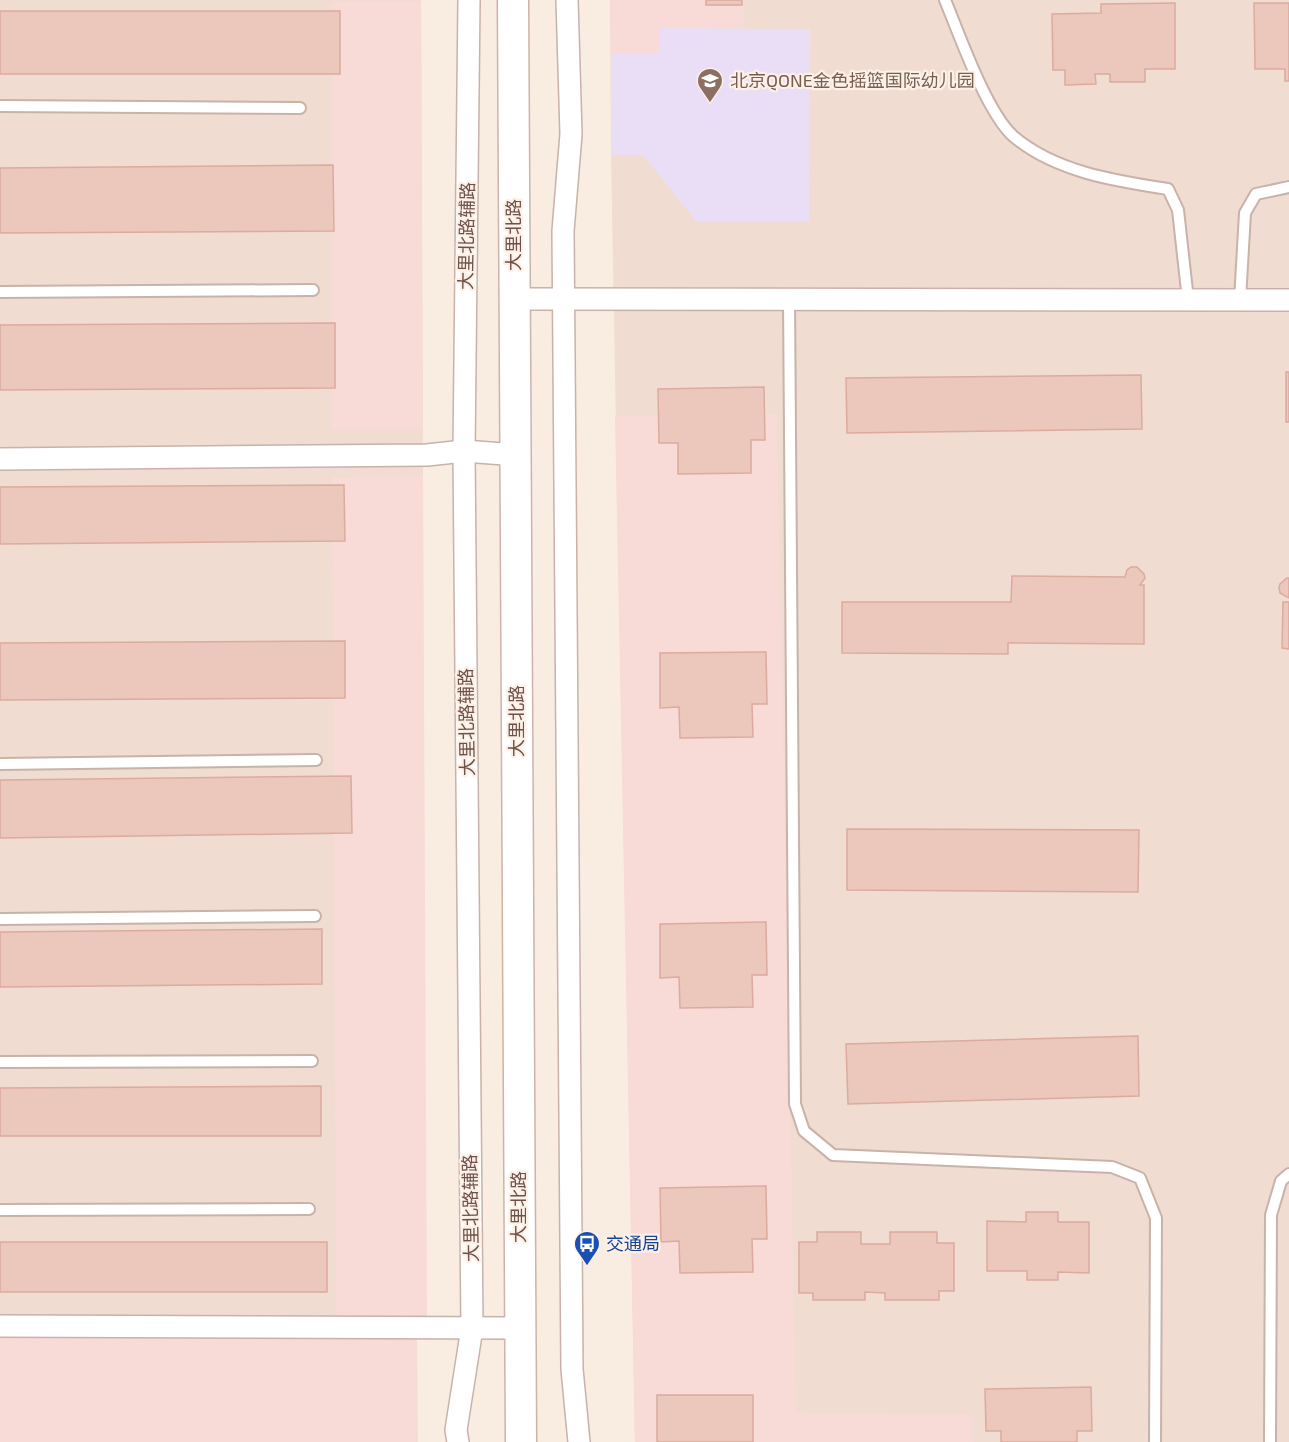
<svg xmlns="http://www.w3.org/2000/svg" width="1289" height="1442" viewBox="0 0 1289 1442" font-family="'Exo 2','Noto Sans SC',sans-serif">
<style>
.residential{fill:#f0dcd0}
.commercial{fill:#f8dad6}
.education{fill:#e9def5}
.building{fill:#ebc7bc;stroke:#dcab9e;stroke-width:1.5}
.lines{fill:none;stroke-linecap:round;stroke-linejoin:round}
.lane-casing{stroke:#c8b2aa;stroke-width:14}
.street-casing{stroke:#c8b2aa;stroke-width:24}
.secondary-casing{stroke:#cdb3aa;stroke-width:33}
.lane{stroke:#fff;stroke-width:10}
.street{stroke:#fff;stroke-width:21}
.secondary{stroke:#fff;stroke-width:30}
.labels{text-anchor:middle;stroke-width:4.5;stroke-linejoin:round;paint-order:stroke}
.education-label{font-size:18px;fill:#785e54;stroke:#fdf0e6;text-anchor:start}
.street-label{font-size:18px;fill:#6d514b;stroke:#fdf0e6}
.transit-label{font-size:18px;fill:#164399;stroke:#fdf0e6;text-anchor:start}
</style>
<rect width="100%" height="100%" fill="#f9ece1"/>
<!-- residential -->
<g class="residential">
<polygon points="0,0 421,0 423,476 417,1333 0,1336"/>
<polygon points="610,0 1289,0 1289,1442 635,1442 611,155"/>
</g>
<!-- commercial -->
<g class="commercial">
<polygon points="610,0 744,0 744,28 660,28 659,54 611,54"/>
<polygon points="331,2 421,2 423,429 332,429"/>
<polygon points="777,413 796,1413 972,1414 973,1442 635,1442 615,416"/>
<polygon points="423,476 427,1329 417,1333 418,1442 0,1442 0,1336 336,1329 332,477"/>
</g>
<!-- education -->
<polygon class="education" points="659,28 810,29 809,222 696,221 643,155 611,155 611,54 659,54"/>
<!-- building -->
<g class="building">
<rect x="706" y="0" width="36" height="5"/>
<polygon points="1175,3 1175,69 1145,69 1145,82 1110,82 1110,74 1095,74 1096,84 1065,85 1065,70 1053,70 1052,14 1101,13 1101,4"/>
<polygon points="1254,3 1289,3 1289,81 1285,81 1285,69 1255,69"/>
<rect x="0" y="11" width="340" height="63"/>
<polygon points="333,165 334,231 0,233 0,168"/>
<polygon points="335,323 335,388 0,390 0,325"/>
<rect x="1286" y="372" width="3" height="50"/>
<polygon points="1141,375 1142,429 847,433 846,378"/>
<polygon points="764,387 765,440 751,440 751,473 678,474 678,443 659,443 658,389"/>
<polygon points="344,485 345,541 0,544 0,487"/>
<polygon points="1131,567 1137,567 1144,574 1145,578 1140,585 1144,585 1144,644 1008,643 1008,654 842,653 842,602 1011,602 1012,576 1125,577 1127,570"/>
<polygon points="1287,578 1289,578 1289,598 1280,593 1279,588 1280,584"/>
<polygon points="1283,602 1289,602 1289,649 1282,648"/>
<polygon points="345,641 345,698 0,700 0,643"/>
<polygon points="766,652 767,704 752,704 753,737 680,738 679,707 660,708 660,653"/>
<polygon points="351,776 352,833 0,838 0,780"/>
<polygon points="847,829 1139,830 1138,892 847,890"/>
<polygon points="766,922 767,975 752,975 753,1007 680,1008 679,977 660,978 660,924"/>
<polygon points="322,929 322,984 0,987 0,932"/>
<polygon points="1138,1036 1139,1096 848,1104 846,1044"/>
<polygon points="321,1086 321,1136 0,1136 0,1088"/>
<polygon points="766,1186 767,1239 752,1239 753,1272 680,1273 679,1241 661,1242 660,1188"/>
<polygon points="1026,1212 1058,1212 1058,1222 1089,1222 1089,1273 1058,1272 1058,1280 1027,1280 1027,1271 987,1271 987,1221 1026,1222"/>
<polygon points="817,1232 861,1232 861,1244 890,1244 890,1232 937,1232 937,1243 954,1243 954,1291 939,1291 939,1300 885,1300 885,1293 865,1292 865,1300 813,1300 813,1293 799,1293 799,1242 817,1242"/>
<rect x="0" y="1242" width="327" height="50"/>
<polygon points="1091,1387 1092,1431 1077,1431 1077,1442 1001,1442 1001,1431 986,1431 985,1389"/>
<rect x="657" y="1395" width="96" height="47"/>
</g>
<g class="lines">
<defs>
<g id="lane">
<path d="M945 0C960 36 986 111 1013 136 1055 172 1116 181 1168 189L1178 210 1188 300"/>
<polyline points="0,106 300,108"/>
<polyline points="0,292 313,290"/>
<polyline points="789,299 795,1104 804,1131 833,1155 1112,1167 1140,1178 1156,1218 1155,1442"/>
<polyline points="1240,300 1245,213 1256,194 1289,187"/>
<polyline points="0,764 316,760"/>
<polyline points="0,919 315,916"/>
<polyline points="0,1062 312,1061"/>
<polyline points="0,1210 309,1209"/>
<polyline points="1270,1442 1271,1215 1281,1181 1289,1174"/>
</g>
<g id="street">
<polyline points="567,0 571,134 563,231 572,1369 579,1442"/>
<polyline points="514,299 1289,300"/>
<polyline points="0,459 427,455 464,451 516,455"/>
<polyline points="0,1326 520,1328"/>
<polyline points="458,1442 456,1430 472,1328 464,451 469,0"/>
</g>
<polyline id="secondary" points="513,0 521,1442"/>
</defs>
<!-- lane casing -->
<use href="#lane" class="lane-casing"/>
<!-- street casing -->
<use href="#street" class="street-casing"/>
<!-- secondary casing -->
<use href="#secondary" class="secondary-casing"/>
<!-- lane -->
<use href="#lane" class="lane"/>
<!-- street -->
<use href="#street" class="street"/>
<!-- secondary -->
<use href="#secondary" class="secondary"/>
</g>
<!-- icons -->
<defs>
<symbol id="school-pin" viewBox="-11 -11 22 30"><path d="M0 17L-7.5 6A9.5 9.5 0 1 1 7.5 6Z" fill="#8d6e63" stroke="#fdf0e6"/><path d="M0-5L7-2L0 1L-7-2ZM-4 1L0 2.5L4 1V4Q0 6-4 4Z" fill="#fff"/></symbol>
<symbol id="bus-pin" viewBox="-11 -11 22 30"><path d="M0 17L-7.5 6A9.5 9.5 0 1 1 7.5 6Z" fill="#1a4fb4" stroke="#fdf0e6"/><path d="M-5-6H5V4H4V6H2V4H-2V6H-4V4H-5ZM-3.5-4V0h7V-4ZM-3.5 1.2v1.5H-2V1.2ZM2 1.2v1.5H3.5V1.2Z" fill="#fff"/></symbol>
</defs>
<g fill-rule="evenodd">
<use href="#school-pin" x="695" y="66" width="30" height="40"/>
<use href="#bus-pin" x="572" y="1229" width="30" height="40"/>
</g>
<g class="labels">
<!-- education labels -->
<g class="education-label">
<text x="730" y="87">北京QONE金色摇篮国际幼儿园</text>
</g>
<!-- street labels -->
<g class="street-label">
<text transform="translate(514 235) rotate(-90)" y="6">大里北路</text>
<text transform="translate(467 236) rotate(-89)" y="6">大里北路辅路</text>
<text transform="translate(517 721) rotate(-90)" y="6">大里北路</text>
<text transform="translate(467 722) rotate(-91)" y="6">大里北路辅路</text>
<text transform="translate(519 1207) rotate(-90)" y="6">大里北路</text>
<text transform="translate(471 1208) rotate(-91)" y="6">大里北路辅路</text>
</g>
<!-- transit labels -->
<g class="transit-label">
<text x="606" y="1250">交通局</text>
</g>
</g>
</svg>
